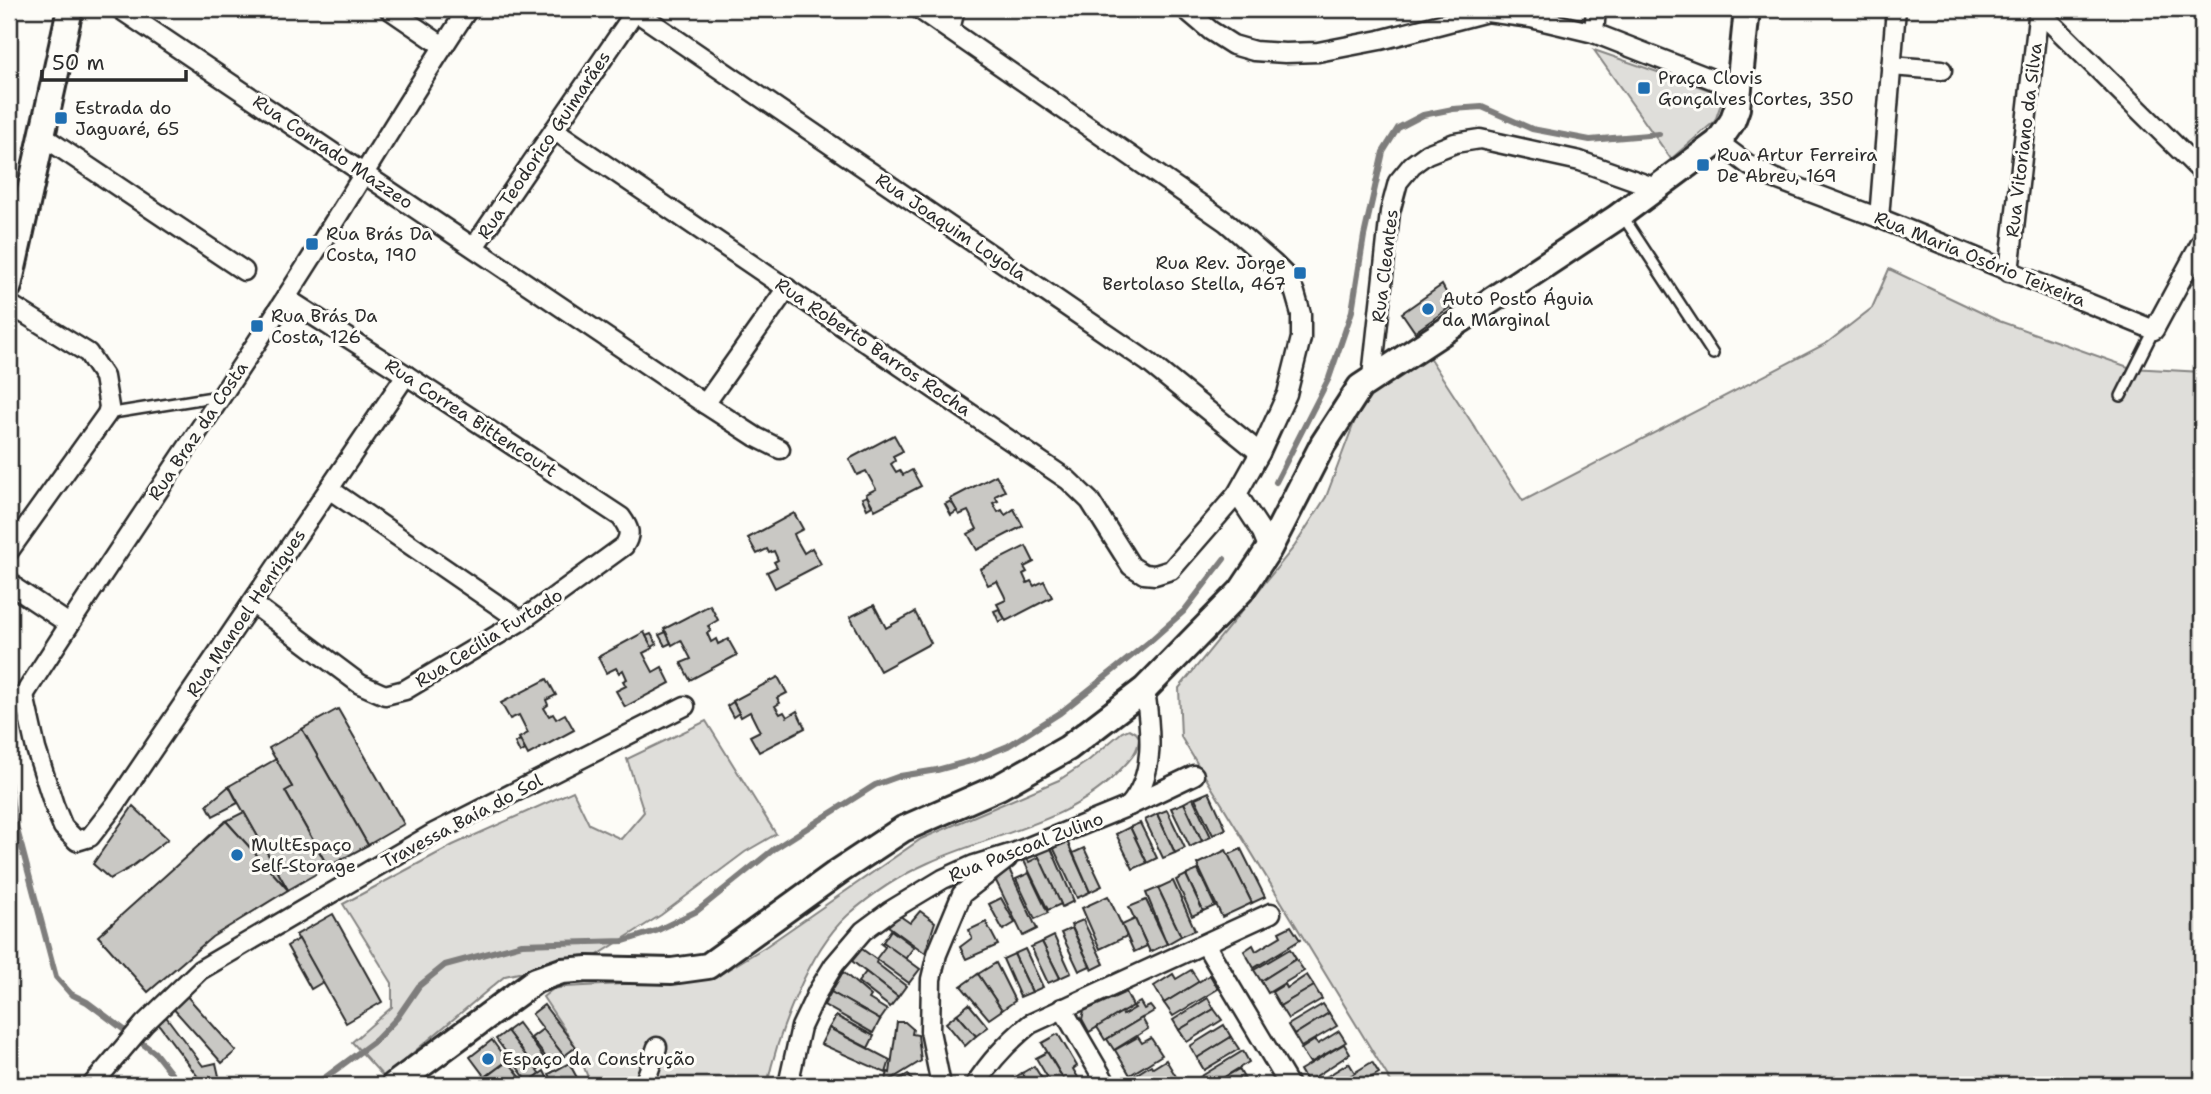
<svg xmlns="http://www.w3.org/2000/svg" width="2211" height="1094" viewBox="0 0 2211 1094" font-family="'Shantell Sans',sans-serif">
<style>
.green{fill:#dfdeda;stroke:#858482;stroke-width:2}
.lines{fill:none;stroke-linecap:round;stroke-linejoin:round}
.stream{stroke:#7e7d7b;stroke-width:6}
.building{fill:#c9c8c4;stroke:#2b2b2b;stroke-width:2}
.lane-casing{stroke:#2b2b2b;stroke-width:14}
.street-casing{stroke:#2b2b2b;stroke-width:23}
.secondary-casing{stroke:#2b2b2b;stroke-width:30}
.lane{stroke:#fdfcf7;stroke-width:9}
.street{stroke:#fdfcf7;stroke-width:18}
.secondary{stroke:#fdfcf7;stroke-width:24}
.poi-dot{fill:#1f6fb2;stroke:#fdfcf7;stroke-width:2.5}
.labels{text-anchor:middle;stroke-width:6;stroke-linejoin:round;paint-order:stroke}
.poi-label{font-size:18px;fill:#2b2b2b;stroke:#fdfcf7;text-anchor:start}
.street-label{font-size:18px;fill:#2b2b2b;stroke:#fdfcf7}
</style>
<rect width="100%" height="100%" fill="#fdfcf7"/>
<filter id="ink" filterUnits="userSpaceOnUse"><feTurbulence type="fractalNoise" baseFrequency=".0143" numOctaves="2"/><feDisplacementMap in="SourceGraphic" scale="14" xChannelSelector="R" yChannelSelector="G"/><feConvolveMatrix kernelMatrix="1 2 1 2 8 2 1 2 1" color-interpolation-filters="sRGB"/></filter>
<g filter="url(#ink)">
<!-- green -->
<g class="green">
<polygon points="1594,50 1724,95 1715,121 1671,159"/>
<polygon points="1889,269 1999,321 2131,368 2202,372 2202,1085 1393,1085 1181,737 1179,688 1294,547 1326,497 1360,407 1386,377 1427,354 1523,501 1827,343 1872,308"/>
<polygon points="706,721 776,834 745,852 661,915 596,956 505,976 384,1077 352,1042 392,1007 392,983 343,904 453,845 573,791 589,824 621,839 644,812 627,759"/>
<path d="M1129 729 1136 733 1139 737C1139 751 1130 760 1121 769 1071 824 993 833 928 863 899 876 872 894 848 915 808 951 778 1034 767 1085H591L576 1047 543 997 553 989 565 987 681 981 722 973 765 947 921 839 1059 780 1088 761 1122 732Z"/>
</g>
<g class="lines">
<!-- stream -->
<g class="stream">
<polyline points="1276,482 1329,378 1352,311 1364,236 1383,152 1398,128 1423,115 1453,109 1482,107 1532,129 1590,140 1659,134"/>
<polyline points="9,781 14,818 56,977 71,994 87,1002 155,1053 180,1085"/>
<polyline points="315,1085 376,1040 397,1018 419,986 445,965 522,944 624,941 656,931 697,911 774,849 875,785 900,776 937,770 974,760 1008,746 1060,713 1149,642 1184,611 1224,559"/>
</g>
</g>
<!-- building -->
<g class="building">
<polygon points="1442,285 1453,305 1415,332 1402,313"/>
<polygon points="894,435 903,451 893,456 895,461 891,464 896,472 900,470 903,475 912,470 921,486 875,510 866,494 876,489 866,471 857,475 849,459"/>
<polygon points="996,475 1005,491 995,496 998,501 993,503 998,512 1002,510 1005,515 1014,509 1023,526 977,550 968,534 977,529 968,511 959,515 950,499"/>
<polygon points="867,496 872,506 867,509 862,498"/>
<polygon points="951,501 957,511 951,515 945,504"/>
<polygon points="794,513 803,529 794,534 796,539 804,553 812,548 821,564 775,588 767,572 777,567 774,562 778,560 774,551 769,553 767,549 757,554 748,538"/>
<polygon points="1026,546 1034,562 1024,567 1027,572 1023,574 1027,583 1031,581 1034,586 1044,581 1052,597 1006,621 997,604 1006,600 1004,595 997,581 988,585 980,569"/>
<polygon points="710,605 718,620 708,626 711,631 707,633 711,642 716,639 718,644 728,639 737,655 690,680 681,663 691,659 681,640 672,645 664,629"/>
<polygon points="874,605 886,628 915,612 931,643 880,671 850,617"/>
<polygon points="999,609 1005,619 999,622 994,611"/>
<polygon points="644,632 653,648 643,653 653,672 662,667 670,683 625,707 616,691 626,686 623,681 627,679 623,670 619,673 616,668 606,673 598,657"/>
<polygon points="666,632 671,643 665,646 659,635"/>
<polygon points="651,634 657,644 652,647 646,636"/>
<polygon points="778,677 787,693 777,698 780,703 775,706 780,714 784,712 787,717 797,711 805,728 759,752 750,736 760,731 757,726 750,712 741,717 733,701"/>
<polygon points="547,679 556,695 546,700 548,705 544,708 549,716 553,714 556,719 565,714 574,730 528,755 519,738 528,733 519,715 510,719 501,703"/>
<polygon points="733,702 739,713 733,717 727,706"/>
<polygon points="338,709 404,824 368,845 302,729"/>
<polygon points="302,729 368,845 328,867 285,791 292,787 269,748"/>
<polygon points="520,740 525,750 520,753 515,743"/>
<polygon points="276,759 292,787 285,791 328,867 288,890 229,786"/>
<polygon points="229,786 238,803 213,816 207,805"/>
<polygon points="1209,792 1226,829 1213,835 1195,798"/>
<polygon points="1193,798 1211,837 1202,841 1184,803"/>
<polygon points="1184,803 1202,841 1190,847 1171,808"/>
<polygon points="133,806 168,839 130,868 110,879 93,864"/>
<polygon points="1167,810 1185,848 1175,853 1157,814"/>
<polygon points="244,812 288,890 226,821"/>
<polygon points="1157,814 1175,853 1163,858 1145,820"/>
<polygon points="226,821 288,890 212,937 148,992 98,936"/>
<polygon points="1140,823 1157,858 1147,863 1130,827"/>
<polygon points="1130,827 1147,863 1133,869 1116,834"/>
<polygon points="1067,841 1090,892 1077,898 1053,847"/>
<polygon points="1051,848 1074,901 1062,907 1037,854"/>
<polygon points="1084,848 1102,886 1090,892 1073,853"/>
<polygon points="1241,849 1265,897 1252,903 1228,855"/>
<polygon points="1226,850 1252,903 1222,917 1197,864"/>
<polygon points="1039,857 1061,904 1048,910 1024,861 1027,859 1029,862"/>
<polygon points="1009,869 1037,929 1023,936 994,877"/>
<polygon points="1198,870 1215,906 1203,911 1186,875"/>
<polygon points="1029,873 1048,913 1035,919 1016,879"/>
<polygon points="1186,875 1203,911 1192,916 1176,880"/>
<polygon points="1173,881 1195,930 1181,936 1158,888"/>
<polygon points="1158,888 1181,936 1167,944 1146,893"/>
<polygon points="1108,896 1127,936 1100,949 1082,908"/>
<polygon points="1001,898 1015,923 1003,930 989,904"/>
<polygon points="1146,900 1167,944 1150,952 1129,907"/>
<polygon points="920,911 935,922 925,953 888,926 900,916 910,923"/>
<polygon points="333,914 382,1002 346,1023 296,935"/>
<polygon points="1135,919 1147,946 1134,952 1122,925"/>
<polygon points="1083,920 1104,964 1092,970 1071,925"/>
<polygon points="986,922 998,945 966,959 960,947 972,938 969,930"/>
<polygon points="1291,926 1300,940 1254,968 1244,951 1253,945 1256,951 1281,936 1279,932"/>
<polygon points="1072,928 1090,966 1079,971 1061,933"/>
<polygon points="891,930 914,947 905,959 883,942"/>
<polygon points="1054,936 1071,973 1060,978 1042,942"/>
<polygon points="299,939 323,982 311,989 287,946"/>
<polygon points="883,942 920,969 909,983 876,959 885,947 881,944"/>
<polygon points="1042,942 1060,978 1048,983 1031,947"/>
<polygon points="862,949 877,960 876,963 906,986 898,997 852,961"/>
<polygon points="1025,949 1043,987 1032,992 1014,954"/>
<polygon points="1290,949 1296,959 1261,981 1254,970"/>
<polygon points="1014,954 1032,992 1020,997 1003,959"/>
<polygon points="1296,959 1304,971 1268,993 1261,981"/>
<polygon points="996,963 1015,1001 1002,1010 978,974"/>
<polygon points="1191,970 1199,982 1164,1003 1154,986 1173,974 1176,979"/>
<polygon points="843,972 871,996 869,999 887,1010 880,1020 831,992"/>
<polygon points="866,972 898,997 890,1007 858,982"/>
<polygon points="978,974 1002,1010 989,1019 961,986"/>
<polygon points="1210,975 1218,989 1173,1016 1164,1003"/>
<polygon points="1307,975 1314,986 1280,1006 1272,992 1285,984 1287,988"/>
<polygon points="1314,986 1322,999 1288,1019 1280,1006"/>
<polygon points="831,992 880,1020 873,1033 824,1005"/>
<polygon points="1126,992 1133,1006 1089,1032 1082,1019 1084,1011"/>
<polygon points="185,994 236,1051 222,1063 171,1006"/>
<polygon points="1208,998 1214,1009 1179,1030 1173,1020"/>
<polygon points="1140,1002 1144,1009 1150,1006 1154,1011 1105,1040 1097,1027 1122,1012 1123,1015 1135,1008 1133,1006"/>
<polygon points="969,1004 988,1027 976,1036 957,1014"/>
<polygon points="1323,1004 1329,1013 1294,1035 1288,1025"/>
<polygon points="544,1005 576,1047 564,1056 532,1014"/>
<polygon points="1214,1009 1222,1020 1187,1042 1179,1030"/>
<polygon points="1329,1013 1337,1026 1301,1047 1294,1035"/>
<polygon points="164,1014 203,1066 216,1063 221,1085 204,1085 157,1022"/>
<polygon points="957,1014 976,1036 965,1046 946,1023"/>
<polygon points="836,1016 874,1036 868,1048 829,1028"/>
<polygon points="1142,1018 1148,1029 1114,1050 1107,1039"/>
<polygon points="897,1022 905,1022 913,1029 912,1034 918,1035 921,1061 885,1083 888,1072 890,1073"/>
<polygon points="518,1023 547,1062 537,1070 507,1031"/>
<polygon points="1224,1025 1231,1037 1197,1058 1190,1046"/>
<polygon points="829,1028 890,1060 886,1073 821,1044"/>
<polygon points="543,1029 564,1056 552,1065 531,1038"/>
<polygon points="507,1031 540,1074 529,1083 496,1039"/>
<polygon points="1339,1031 1346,1042 1310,1063 1301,1049 1315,1040 1318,1044"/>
<polygon points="1058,1034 1077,1066 1073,1069 1079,1079 1067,1085 1042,1043"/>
<polygon points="1138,1037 1142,1043 1151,1038 1162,1055 1130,1075 1115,1050"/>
<polygon points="1231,1037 1239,1049 1204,1070 1197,1058"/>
<polygon points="492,1040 507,1061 485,1077 470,1057"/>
<polygon points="1344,1044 1350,1054 1307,1082 1300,1070"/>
<polygon points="1243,1051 1249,1062 1211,1085 1205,1085 1200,1077"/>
<polygon points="1047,1052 1067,1085 1052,1085 1036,1058"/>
<polygon points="1166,1060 1180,1083 1176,1085 1134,1085 1129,1079 1151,1065 1153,1068"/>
<polygon points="508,1061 525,1083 489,1085 484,1079"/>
<polygon points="1372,1062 1379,1073 1358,1085 1334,1085"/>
<polygon points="569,1063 581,1085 555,1085 549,1074"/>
<polygon points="1349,1063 1355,1073 1334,1085 1324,1085 1321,1080"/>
<polygon points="1034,1066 1046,1085 1029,1085 1022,1073"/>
<polygon points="1239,1069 1244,1078 1231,1085 1211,1085"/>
<polygon points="544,1071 551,1085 540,1085 534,1078"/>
<polygon points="1022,1073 1029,1085 1015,1085 1011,1080"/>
<polygon points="908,1074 915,1085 889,1085"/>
<polygon points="1244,1078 1249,1085 1231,1085"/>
</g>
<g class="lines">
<defs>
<g id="lane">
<polyline points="1622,215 1713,354"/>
<polyline points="2121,396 2154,330"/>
<polyline points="107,414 219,396"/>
</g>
<g id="street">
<polyline points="120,9 705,404 756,437 780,449"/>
<polyline points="389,9 443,46"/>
<polyline points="1185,9 1211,31 1233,45 1254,51 1285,53 1318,52 1380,40 1487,12 1531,18 1594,33 1740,90"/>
<polyline points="635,11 1148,362 1260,453"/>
<polyline points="2039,11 2202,172"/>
<polyline points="950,30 955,9"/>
<polyline points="1594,33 1596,9"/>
<polyline points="1891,66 1942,70"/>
<polyline points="554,130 1068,480 1090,501 1131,566 1144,574 1155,575 1171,570 1237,494 1260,453 1287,394 1301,338 1301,314 1295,293 1289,279 1274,264 1226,222 919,9"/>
<polyline points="41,135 244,271"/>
<polyline points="1718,142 1750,166 1773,178 1879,218 2154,330 2202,241"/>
<polyline points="1879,218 1896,9"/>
<polyline points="474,247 637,9"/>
<polyline points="2009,272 2039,9"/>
<polyline points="9,304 88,353 104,377 109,407 107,414 9,551"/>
<polyline points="1372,377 1390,212 1398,182 1412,165 1427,154 1455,143 1480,139 1580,161 1656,188"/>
<polyline points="705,404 787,288"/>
<polyline points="329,489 521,621"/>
<polyline points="1237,494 1262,532 1269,549"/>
<polyline points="9,580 15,588 69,624"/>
<path d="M252 603 360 684 385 695 405 690 521 621 624 546C632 534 629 528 621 517L406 375 286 298"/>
<polyline points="24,695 36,749 54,805 63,827 77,841 90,837 115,805 406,375"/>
<path d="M9 702 24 695C109 561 201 430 287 296 349 201 405 103 468 9"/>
<polyline points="1129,806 1194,775"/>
<polyline points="1205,944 1289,1085"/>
<polyline points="1062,1008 1107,1085"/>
<polyline points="92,1085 144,1024 200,970 434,833 685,706"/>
<polyline points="644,1085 657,1047"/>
<path d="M788 1085 801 1027 818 991 834 965 863 931 890 911 943 879 974 865 1016 852 1129 806C1157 774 1150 727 1145 689"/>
<polyline points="941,1085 930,1031 931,979 937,954 962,894 1007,859"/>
<path d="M975 1085C990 1061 1008 1042 1030 1024L1271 913"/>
</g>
<g id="secondary">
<polyline points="9,286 70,9"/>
<polyline points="394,1085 536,980 562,971 588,969 672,971 708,966 838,872 903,829 999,787 1068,748 1145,689 1241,591 1269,549 1323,444 1360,387 1616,218 1718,142 1732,122 1737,108 1747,9"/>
</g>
</defs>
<!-- lane casing -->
<use href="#lane" class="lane-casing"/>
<!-- street casing -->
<use href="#street" class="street-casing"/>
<!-- secondary casing -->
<use href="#secondary" class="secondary-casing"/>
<!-- lane -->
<use href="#lane" class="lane"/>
<!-- street -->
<use href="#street" class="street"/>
<!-- secondary -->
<use href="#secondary" class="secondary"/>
</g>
</g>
<!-- markers -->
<g class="poi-dot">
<rect x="1637" y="81" width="14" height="14" rx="3.5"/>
<rect x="54" y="111" width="14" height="14" rx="3.5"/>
<rect x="1696" y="158" width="14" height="14" rx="3.5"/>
<rect x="305" y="237" width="14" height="14" rx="3.5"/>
<rect x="1293" y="266" width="14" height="14" rx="3.5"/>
<circle cx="1428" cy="309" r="7"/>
<rect x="250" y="319" width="14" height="14" rx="3.5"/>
<circle cx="237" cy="855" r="7"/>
<circle cx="488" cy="1059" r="7"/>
</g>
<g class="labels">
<!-- poi labels -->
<g class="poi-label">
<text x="1658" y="84">Praça Clovis<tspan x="1658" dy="21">Gonçalves Cortes, 350</tspan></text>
<text x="75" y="114">Estrada do<tspan x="75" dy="21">Jaguaré, 65</tspan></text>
<text x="1717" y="161">Rua Artur Ferreira<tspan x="1717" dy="21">De Abreu, 169</tspan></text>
<text x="326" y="240">Rua Brás Da<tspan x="326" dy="21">Costa, 190</tspan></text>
<text x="1286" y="269" text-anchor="end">Rua Rev. Jorge<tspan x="1286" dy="21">Bertolaso Stella, 467</tspan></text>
<text x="1442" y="305">Auto Posto Águia<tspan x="1442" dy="21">da Marginal</tspan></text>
<text x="271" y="322">Rua Brás Da<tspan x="271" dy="21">Costa, 126</tspan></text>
<text x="251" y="851">MultEspaço<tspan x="251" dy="21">Self-Storage</tspan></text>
<text x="502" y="1065">Espaço da Construção</text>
</g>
<!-- street labels -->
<g class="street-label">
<text transform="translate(2024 140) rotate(-83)" y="6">Rua Vitoriano da Silva</text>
<text transform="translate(544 145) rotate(-56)" y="6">Rua Teodorico Guimarães</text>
<text transform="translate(333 152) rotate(34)" y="6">Rua Conrado Mazzeo</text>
<text transform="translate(951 227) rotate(34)" y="6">Rua Joaquim Loyola</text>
<text transform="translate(1980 259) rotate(22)" y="6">Rua Maria Osório Teixeira</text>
<text transform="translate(1385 266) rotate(-83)" y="6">Rua Cleantes</text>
<text transform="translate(873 347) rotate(34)" y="6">Rua Roberto Barros Rocha</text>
<text transform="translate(471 418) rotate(33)" y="6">Rua Correa Bittencourt</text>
<text transform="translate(198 431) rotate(-56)" y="6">Rua Braz da Costa</text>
<text transform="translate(246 613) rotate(-56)" y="6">Rua Manoel Henriques</text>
<text transform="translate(489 638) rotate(-32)" y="6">Rua Cecília Furtado</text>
<text transform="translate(462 821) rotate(-28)" y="6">Travessa Baía do Sol</text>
<text transform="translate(1026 847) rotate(-21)" y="6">Rua Pascoal Zulino</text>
</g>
</g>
<!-- margin -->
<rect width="2211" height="1094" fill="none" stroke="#fdfcf7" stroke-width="35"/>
<rect x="18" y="18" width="2176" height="1059" fill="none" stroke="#2b2b2b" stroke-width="2.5" filter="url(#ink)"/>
<!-- scale -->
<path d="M42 70v10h144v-10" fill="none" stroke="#2b2b2b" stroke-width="3.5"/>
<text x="52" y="70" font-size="21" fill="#2b2b2b" stroke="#fdfcf7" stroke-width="5" paint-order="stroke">50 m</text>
</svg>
